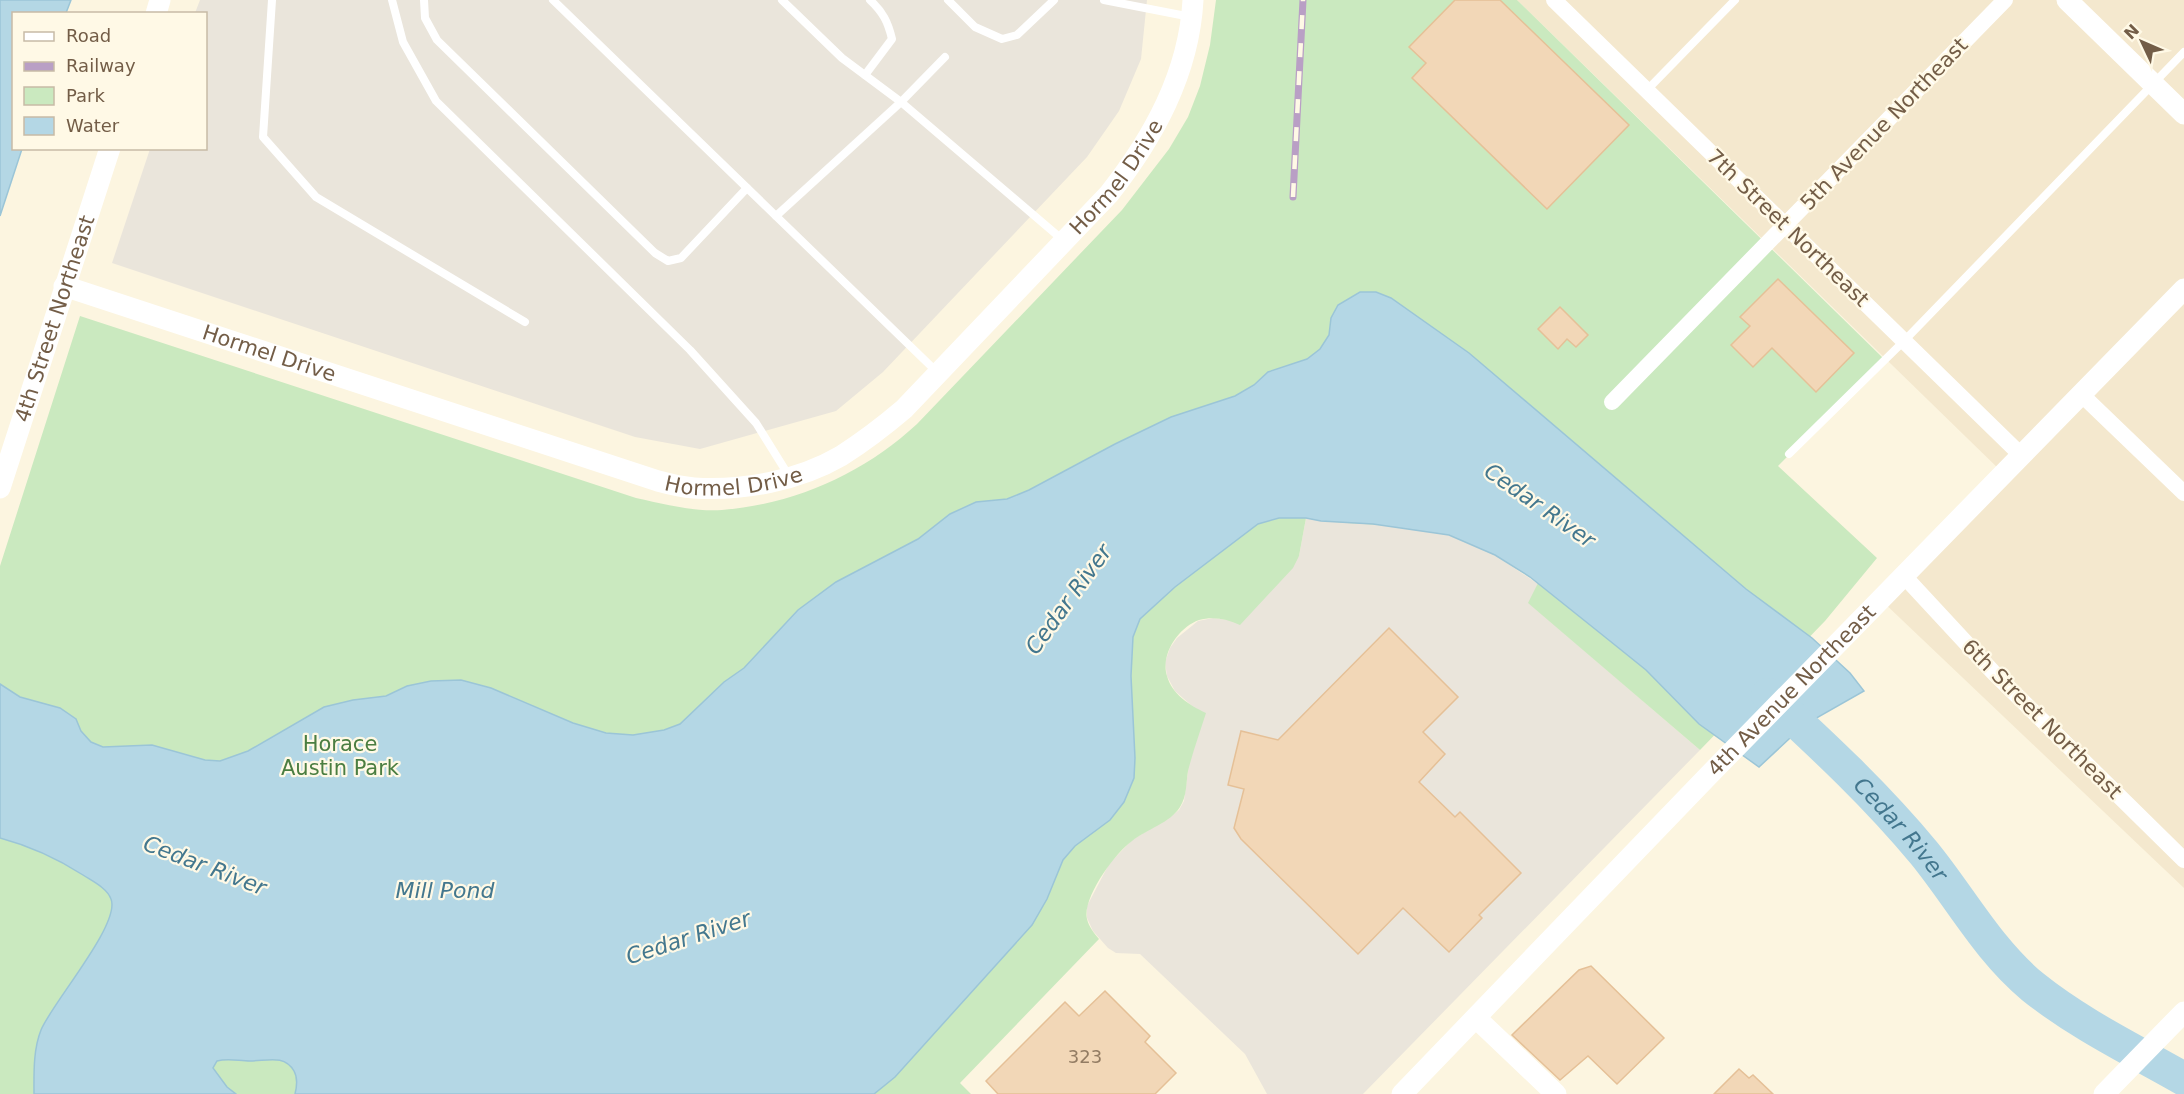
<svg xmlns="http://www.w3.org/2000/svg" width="2184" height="1094" viewBox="0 0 2184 1094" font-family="'DejaVu Sans',sans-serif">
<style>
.residential{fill:#f4e8ce}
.industrial{fill:#eae5db}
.green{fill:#cae9bf}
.water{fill:#b4d7e5;stroke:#9bc5d7;stroke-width:1.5}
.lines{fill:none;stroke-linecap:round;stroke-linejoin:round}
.river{stroke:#b4d7e5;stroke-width:34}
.building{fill:#f2d7b7;stroke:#e5c097;stroke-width:1.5}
.service{stroke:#fff;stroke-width:8}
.minor{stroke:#fff;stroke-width:16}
.tertiary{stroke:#fff;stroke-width:21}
.rail-casing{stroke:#b99fc5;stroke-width:7}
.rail{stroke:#fff9e6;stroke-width:4.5;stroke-dasharray:14;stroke-linecap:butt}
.labels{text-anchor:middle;stroke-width:4.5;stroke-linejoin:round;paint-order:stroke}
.number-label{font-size:18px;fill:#937c63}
.street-label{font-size:21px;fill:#735d47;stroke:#fff9e6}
.park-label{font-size:21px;fill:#4b7e41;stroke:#fff9e6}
.water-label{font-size:22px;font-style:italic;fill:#43778e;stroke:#fff9e6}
</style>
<rect width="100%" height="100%" fill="#fcf5e0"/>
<!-- residential -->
<polygon class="residential" points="1517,0 2184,0 2184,888 1881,600 2004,474"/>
<!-- industrial -->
<g class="industrial">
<polygon points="200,0 1147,0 1141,59 1119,111 1087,157 883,372 836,411 700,449 635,437 112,263 150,149 206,148 206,14 195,13"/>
<polygon points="1306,518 1321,521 1373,524 1449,535 1495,555 1538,584 1529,603 1700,750 1363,1094 1267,1094 1245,1054 1140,954 1116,953 1108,948 1093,931 1087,918 1087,906 1109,864 1132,840 1170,817 1179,810 1184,801 1188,771 1192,706 1175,691 1167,676 1165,662 1170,648 1177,638 1198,621 1213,618 1228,620 1299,556"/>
</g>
<!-- green -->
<path class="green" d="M1216 0H1517L1884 359 1778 466 1877 558 1825 621 1700 750 1528 603 1538 583C1516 565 1476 542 1449 534 1402 522 1352 527 1306 518L1299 556 1293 568 1240 625C1227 619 1213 616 1199 620 1179 627 1160 654 1167 676 1172 694 1189 705 1206 713 1200 732 1193 751 1188 771 1186 783 1187 796 1180 807 1170 823 1147 829 1132 841 1115 853 1082 898 1087 919 1089 927 1094 933 1099 939L960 1083 971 1094H0V566L80 316 636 498C664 504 694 512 722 510 796 504 864 473 917 424L1122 210 1169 149 1188 117 1200 86 1210 45Z"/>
<!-- water -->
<g class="water">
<polygon points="0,0 71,0 66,13 14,14 14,148 22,149 0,216"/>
<path d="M1360 292H1376L1391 298 1469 353 1746 589 1812 638 1850 673 1864 691 1804 725 1759 767 1699 724 1646 670 1600 633 1530 577 1495 555 1449 535 1373 524 1321 521 1306 518H1279L1258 524 1175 587 1140 619 1133 637 1131 676 1135 758 1134 778 1124 802 1110 820 1075 846 1063 860 1047 899 1032 925 895 1077 874 1094H295C297 1086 298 1078 294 1071 284 1054 267 1061 250 1061 239 1061 228 1058 217 1061L213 1068 227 1087 236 1094H34C34 1074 33 1050 41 1030 52 1003 121 924 111 899 107 888 92 881 83 875 58 859 30 846 0 838V684L20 697 60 708 76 719 81 731 91 742 103 747 152 745 205 760 220 761 248 751 324 707 353 700 386 696 407 686 431 681 461 680 491 688 573 723 606 733 633 735 664 730 680 724 724 682 744 668 798 610 836 582 918 539 950 514 976 502 1007 499 1029 490 1115 444 1171 417 1235 396 1254 385 1268 372 1307 359 1320 349 1329 335 1331 318 1338 305Z"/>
</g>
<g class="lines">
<!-- river -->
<path class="river" id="s1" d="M1768 695C1823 746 1876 795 1924 853 1960 897 1988 950 2033 987 2079 1024 2133 1050 2184 1079"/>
</g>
<!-- building -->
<g class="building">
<polygon points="1455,0 1500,0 1629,125 1547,209 1412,78 1426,63 1409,47"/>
<polygon points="1778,279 1854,353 1816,392 1772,348 1753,367 1731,345 1750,326 1740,317"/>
<polygon points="1560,307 1588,335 1576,347 1567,339 1558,349 1538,329"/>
<polygon points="1389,628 1458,697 1423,732 1445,754 1419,782 1455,817 1460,812 1521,873 1479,915 1482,918 1449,952 1403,908 1358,954 1241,839 1234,828 1244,789 1228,785 1241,731 1278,740"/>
<polygon points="1591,966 1664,1038 1617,1084 1588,1056 1560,1080 1512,1035 1579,970"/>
<polygon points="1105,991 1150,1036 1145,1042 1176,1073 1155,1094 998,1094 986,1081 1065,1002 1079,1016"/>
<polygon points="1739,1069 1749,1078 1753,1075 1773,1094 1714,1094"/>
</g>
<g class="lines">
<!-- service -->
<g class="service">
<polyline points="272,0 263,137 316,197 525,322"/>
<polyline points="392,0 403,42 436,101 690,350 756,423 789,476"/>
<polyline points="424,0 425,18 437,40 655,253 668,261 681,258 747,188"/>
<polyline points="553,0 938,373"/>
<polyline points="782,0 842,58 901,102 1064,241"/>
<polyline points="948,0 975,27 1002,39 1017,35 1054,0"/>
<polyline points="1104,0 1191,17"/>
<path d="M865 75 892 39C888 22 883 12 870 0"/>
<polyline points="1647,90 1735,0"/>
<polyline points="776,216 901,102 945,57"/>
<polyline points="1789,454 1904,341 2184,52"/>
</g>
<!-- minor -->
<g class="minor">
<polyline points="1554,0 2022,456"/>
<polyline points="2082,395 2184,493"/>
<polyline points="1612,402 2005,0"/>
<polyline points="1904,576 1993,672 2184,860"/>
</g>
<!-- tertiary -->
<g class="tertiary">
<polyline points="2067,0 2184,114"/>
<polyline points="156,14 160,0"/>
<path id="s2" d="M64 286 658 481C669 484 682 487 694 488 743 491 798 481 841 456 863 442 884 426 904 409L1109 194C1153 138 1189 74 1193 0"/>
<path id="s3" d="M0 488 110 148"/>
<polyline points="1476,1018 1556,1094"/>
<path id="s4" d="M1402 1094 1709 775 2184 289"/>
<polyline points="2104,1094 2184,1012"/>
</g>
<defs>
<polyline id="rail" points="1293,197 1303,0"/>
</defs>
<!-- rail casing -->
<use href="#rail" class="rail-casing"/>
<!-- rail -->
<use href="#rail" class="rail"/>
</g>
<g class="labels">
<!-- number labels -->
<g class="number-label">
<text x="1085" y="1063">323</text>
</g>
<!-- street labels -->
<g class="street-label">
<text transform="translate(1884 124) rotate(-46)" y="7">5th Avenue Northeast</text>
<text dy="7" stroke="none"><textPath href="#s2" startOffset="1208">Hormel Drive</textPath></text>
<text transform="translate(1788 228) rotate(44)" y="7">7th Street Northeast</text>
<text dy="7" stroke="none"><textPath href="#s3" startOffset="178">4th Street Northeast</textPath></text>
<text dy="7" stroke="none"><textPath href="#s2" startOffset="216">Hormel Drive</textPath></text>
<text dy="7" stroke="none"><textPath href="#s2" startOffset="702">Hormel Drive</textPath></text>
<text dy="7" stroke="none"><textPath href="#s4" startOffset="561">4th Avenue Northeast</textPath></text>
<text transform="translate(2042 719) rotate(45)" y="7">6th Street Northeast</text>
</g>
<!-- park labels -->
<g class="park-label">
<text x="340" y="751">Horace<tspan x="340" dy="24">Austin Park</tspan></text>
</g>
<!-- water labels -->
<g class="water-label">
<text transform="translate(1540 505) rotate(35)" y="8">Cedar River</text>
<text transform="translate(1068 599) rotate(-54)" y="8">Cedar River</text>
<text dy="8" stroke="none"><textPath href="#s1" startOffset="189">Cedar River</textPath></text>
<text transform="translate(205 865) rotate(21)" y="8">Cedar River</text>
<text x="445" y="898">Mill Pond</text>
<text transform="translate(688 937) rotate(-18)" y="8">Cedar River</text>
</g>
</g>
<!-- legend -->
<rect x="12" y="12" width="195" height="138" fill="#fff9e6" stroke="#c7bba6" stroke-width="1.5"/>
<rect x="24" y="32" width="30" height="9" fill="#ffffff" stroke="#c7bba6" stroke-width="1.5"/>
<text x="66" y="42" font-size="18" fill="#735d47">Road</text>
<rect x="24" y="62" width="30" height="9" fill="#b99fc5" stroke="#c7bba6" stroke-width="1.5"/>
<text x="66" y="72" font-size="18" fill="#735d47">Railway</text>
<rect x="24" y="87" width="30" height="18" fill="#cae9bf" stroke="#c7bba6" stroke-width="1.5"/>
<text x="66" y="102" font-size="18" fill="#735d47">Park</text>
<rect x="24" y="117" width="30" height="18" fill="#b4d7e5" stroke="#c7bba6" stroke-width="1.5"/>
<text x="66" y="132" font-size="18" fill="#735d47">Water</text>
<!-- north arrow -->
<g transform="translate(2142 42) rotate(314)" stroke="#fff9e6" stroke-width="4.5" paint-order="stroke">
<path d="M0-4.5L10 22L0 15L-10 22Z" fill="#735d47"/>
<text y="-9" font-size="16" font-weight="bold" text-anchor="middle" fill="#735d47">N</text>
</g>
</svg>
